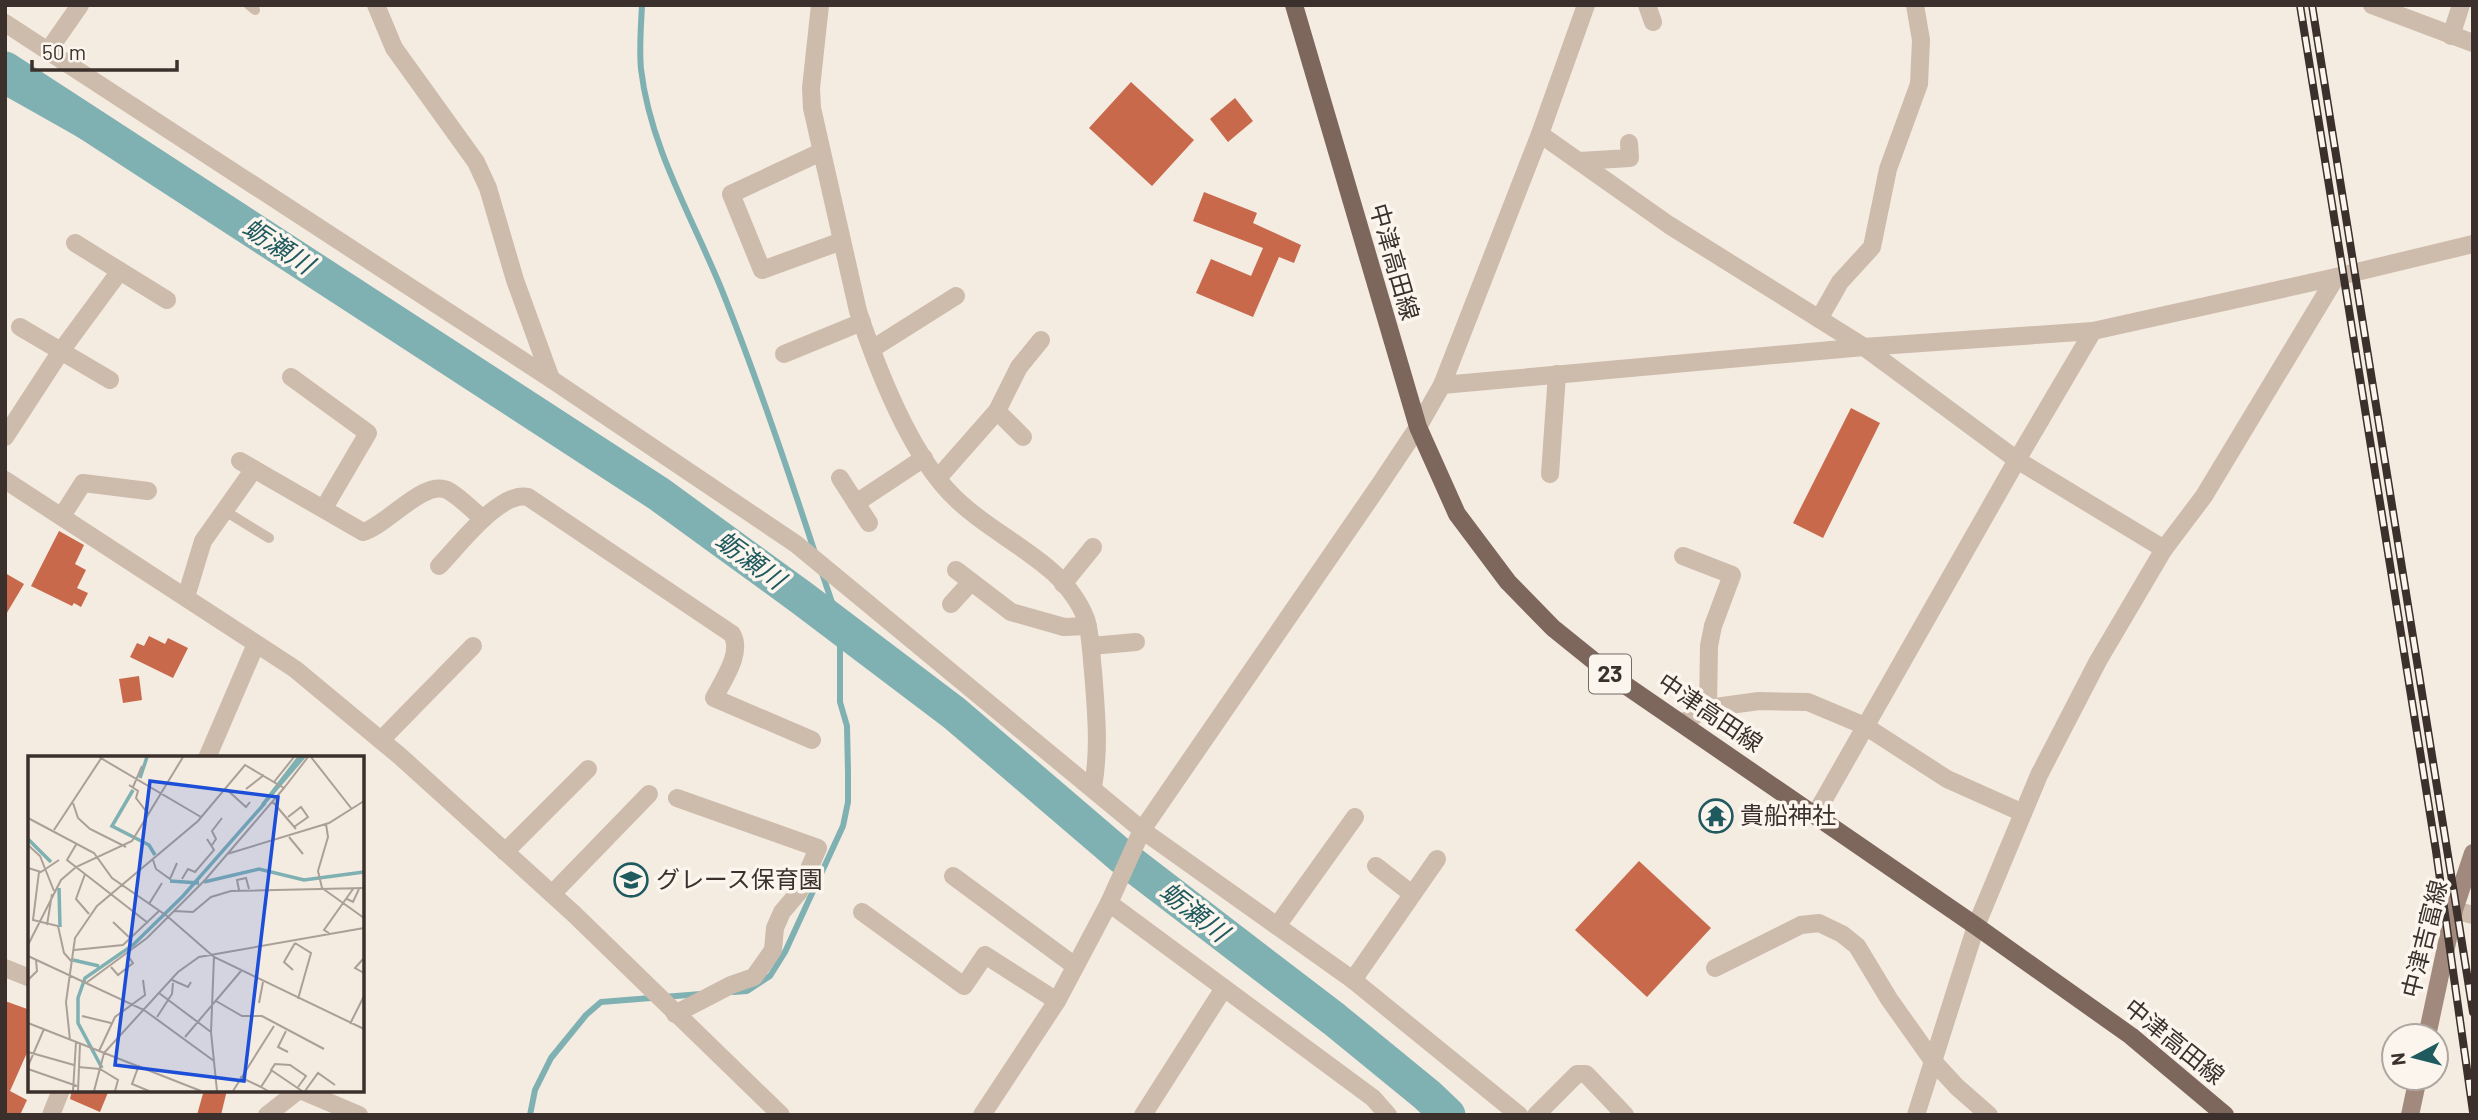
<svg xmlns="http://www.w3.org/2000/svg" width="2478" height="1120" viewBox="0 0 2478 1120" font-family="Barlow,'Noto Sans JP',sans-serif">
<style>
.water{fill:#7fb0b2}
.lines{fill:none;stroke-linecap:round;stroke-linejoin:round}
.stream{stroke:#7fb0b2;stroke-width:6}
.river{stroke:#7fb0b2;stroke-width:35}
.building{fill:#c8694b}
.service{stroke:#cdbbac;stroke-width:10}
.minor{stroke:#cdbbac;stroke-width:18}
.tertiary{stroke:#cdbbac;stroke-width:18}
.secondary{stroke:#a18a7d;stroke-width:18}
.primary{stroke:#7d675c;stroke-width:18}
.rail-casing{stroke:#3b302b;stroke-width:8}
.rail{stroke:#fbf5ee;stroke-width:5;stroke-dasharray:16;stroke-linecap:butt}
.labels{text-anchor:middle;stroke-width:7;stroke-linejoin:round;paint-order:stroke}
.shield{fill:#fbf5ee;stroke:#756b66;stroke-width:2}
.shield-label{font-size:23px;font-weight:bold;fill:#3b302b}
.street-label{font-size:24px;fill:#3b302b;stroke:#fbf5ee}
.poi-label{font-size:24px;fill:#3b302b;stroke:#fbf5ee;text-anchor:start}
.water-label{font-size:26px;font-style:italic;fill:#1f5a5e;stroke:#fbf5ee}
.inset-river{fill:none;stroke:#7fb0b2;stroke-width:3.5}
.inset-road{fill:none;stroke:#aaa098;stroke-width:2}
.view{fill:#1d4ed8;fill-opacity:0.15;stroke:#1d4ed8;stroke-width:3.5}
.inset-edge{fill:none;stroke:#3b302b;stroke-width:3.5}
</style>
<rect width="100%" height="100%" fill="#f4ebe1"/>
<!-- water -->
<polygon class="water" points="5,51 98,117 83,140 5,96"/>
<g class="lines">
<!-- stream -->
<g class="stream">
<path d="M642 5C641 27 639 48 641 69 650 147 692 217 721 288 756 375 786 464 815 553"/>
<polyline points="733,992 747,991 770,976 785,952 843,826 848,802 848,772 847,726 840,702 840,626 822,573"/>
<polyline points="530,1115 535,1090 551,1058 586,1015 601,1002 701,994"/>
</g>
<!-- river -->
<polyline class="river" points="5,69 659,494 802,598 954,713 1120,855 1334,1019 1427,1095 1448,1115"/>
</g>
<!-- building -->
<g class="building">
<polygon points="1131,82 1194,140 1152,186 1089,128"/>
<polygon points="1235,98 1253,121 1228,142 1210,119"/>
<polygon points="1204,192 1257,213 1253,223 1301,245 1294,263 1279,257 1253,317 1196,293 1211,259 1251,276 1263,248 1193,221"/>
<polygon points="1851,408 1880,423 1823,538 1793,523"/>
<polygon points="59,531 84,545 75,564 86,570 77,588 88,593 81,607 74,603 72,606 31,586"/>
<polygon points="5,573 24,584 5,616"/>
<polygon points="149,636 165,644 168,638 188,648 173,678 130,657 137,643 144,646"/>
<polygon points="139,676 142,700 123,703 119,679"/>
<polygon points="1713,799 1731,809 1720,829 1701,819"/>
<polygon points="1639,861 1711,928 1647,997 1575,930"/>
<polygon points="5,1001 30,1010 30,1046 10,1091 27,1100 20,1115 5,1115"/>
<polygon points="72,1090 109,1090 100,1112 70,1099"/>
<polygon points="204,1090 227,1090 221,1115 197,1115"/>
</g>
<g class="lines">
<!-- service -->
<g class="service">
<polyline points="249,5 255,10"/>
<polyline points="225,511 269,538"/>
</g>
<!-- minor -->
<g class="minor">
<polyline points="376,5 394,48 476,162 488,188 515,280 551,379"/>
<path d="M820 5 811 88 812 108 858 311C877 368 909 451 951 494 979 523 1017 542 1048 568 1063 580 1079 600 1086 619 1091 635 1091 653 1093 671 1096 710 1100 748 1093 787"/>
<polyline points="1647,5 1653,22"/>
<polyline points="2372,5 2473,43"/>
<polyline points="5,23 551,379 796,544 1142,830 1353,980 1519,1115"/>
<polyline points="2451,36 2461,5"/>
<polyline points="48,51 80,5"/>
<polyline points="1540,134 1669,225 1864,347 2017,460 2164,549"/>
<polyline points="821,152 731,194 762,270 842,241"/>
<polyline points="1579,161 1630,158 1629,143"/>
<polyline points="120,271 167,300"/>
<polyline points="1819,319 1840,282 1872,247 1888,169 1919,84 1921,40 1915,5"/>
<polyline points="20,327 110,380"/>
<polyline points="872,349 956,296"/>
<polyline points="784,354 862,322"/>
<polyline points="291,377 368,433 324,508"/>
<polyline points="1442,385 1864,347 2093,331 2336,277 2473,244"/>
<polyline points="997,411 1019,367 1041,340"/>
<polyline points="5,437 61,351 120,271 75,243"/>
<path d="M240 461 363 532C388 525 425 477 449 491 461 498 472 510 483 519"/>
<polyline points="1550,474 1557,374"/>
<polyline points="840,478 856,503"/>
<polyline points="938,478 997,411 1023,437"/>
<polyline points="5,480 295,669 401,757 574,914 781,1115"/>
<polyline points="62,516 83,483 148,491"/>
<polyline points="869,523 856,503 924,458"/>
<path d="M439 566C457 548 500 490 528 497L732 634C743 653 723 680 714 698L812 740"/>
<polyline points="956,570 1011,612 1064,627 1088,626"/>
<polyline points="1063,584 1093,547"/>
<polyline points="186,597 203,541 254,469"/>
<polyline points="951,604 971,582"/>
<polyline points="1091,646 1136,642"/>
<polyline points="1708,708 1759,701 1808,702 1865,726 1947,779 2023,813"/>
<polyline points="1682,723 1708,708 1709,646 1713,626 1732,575 1683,556"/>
<polyline points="381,740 473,646"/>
<polyline points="207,758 256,644"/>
<polyline points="1815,815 2017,460 2093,331"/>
<polyline points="505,852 588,769"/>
<polyline points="1376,866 1412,894"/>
<polyline points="953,876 1075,966"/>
<polyline points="552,894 649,794"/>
<polyline points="1109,903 1373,1098 1388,1115"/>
<polyline points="2454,910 2473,915"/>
<polyline points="862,912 964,986 985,955 1057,1001"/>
<polyline points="1277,926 1355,817"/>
<polyline points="1715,968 1801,925 1819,923 1842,934 1857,946 1889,999 1933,1061 1957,1087 1989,1115"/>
<polyline points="1353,980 1437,859"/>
<polyline points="675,1014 731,985 754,977 773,950 775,928 782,912 799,892 818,848 677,798"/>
<polyline points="51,1115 61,1090"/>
<polyline points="267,1115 299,1090"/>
<polyline points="982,1115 1057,1001 1109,903 1142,830 1380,484 1418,427 1442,385 1540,134 1586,5"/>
<polyline points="1143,1115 1224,988"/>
<polyline points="1536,1115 1577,1074 1586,1074 1625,1115"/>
<polyline points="1916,1115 1976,926 2039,775 2098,661 2164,549 2204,496 2336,277"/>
</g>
<!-- tertiary -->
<g class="tertiary">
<polyline points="5,968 30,978"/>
<polyline points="300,1090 359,1115"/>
</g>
<!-- secondary -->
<g class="secondary">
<polyline points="2427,1036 2454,910 2473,853"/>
<polyline points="2410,1115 2418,1078"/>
</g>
<!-- primary -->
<polyline class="primary" points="1294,5 1418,427 1457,514 1508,582 1553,628 1615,678 1976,926 2131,1036 2225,1115"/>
<defs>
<g id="rail">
<polyline points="2300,5 2436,851 2473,1112"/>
<polyline points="2312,5 2473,1012"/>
</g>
</defs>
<!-- rail casing -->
<use href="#rail" class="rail-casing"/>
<!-- rail -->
<use href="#rail" class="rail"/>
</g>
<!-- icons -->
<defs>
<symbol id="temple-ring" viewBox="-11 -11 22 22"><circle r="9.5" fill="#fbf5ee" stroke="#1f5a5e" stroke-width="1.5"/><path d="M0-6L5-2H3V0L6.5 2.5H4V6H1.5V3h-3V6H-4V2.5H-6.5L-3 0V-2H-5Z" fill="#1f5a5e"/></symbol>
<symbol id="school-ring" viewBox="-11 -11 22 22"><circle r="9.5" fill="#fbf5ee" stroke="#1f5a5e" stroke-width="1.5"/><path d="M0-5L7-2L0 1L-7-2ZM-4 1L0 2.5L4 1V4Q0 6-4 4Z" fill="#1f5a5e"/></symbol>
</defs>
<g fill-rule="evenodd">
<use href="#temple-ring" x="1697" y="797" width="38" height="38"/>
<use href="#school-ring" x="612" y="861" width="38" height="38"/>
</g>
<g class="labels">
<!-- shield labels -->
<rect class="shield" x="1589" y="654.5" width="42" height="39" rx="5"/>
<g class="shield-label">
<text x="1610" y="682">23</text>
</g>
<!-- street labels -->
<g class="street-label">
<text transform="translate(1394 262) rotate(74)" y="8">中津高田線</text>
<text transform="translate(1710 713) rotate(34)" y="8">中津高田線</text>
<text transform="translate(2425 939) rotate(-76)" y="8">中津吉富線</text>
<text transform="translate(2174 1042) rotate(39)" y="8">中津高田線</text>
</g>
<!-- poi labels -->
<g class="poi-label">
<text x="1740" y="824">貴船神社</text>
<text x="656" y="888">グレース保育園</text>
</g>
<!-- water labels -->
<g class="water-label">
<text transform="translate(278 246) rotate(33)" y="9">蛎瀬川</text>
<text transform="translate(750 560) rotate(36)" y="9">蛎瀬川</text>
<text transform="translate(1194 912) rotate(38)" y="9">蛎瀬川</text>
</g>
</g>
<!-- overview -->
<g transform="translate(28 756)">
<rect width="336" height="336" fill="#f4ebe1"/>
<path d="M269 1H278L236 50 233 48Z" fill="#7fb0b2"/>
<path class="inset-river" d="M112 22 119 1M105 34 84 70 121 89 127 99M0 83 23 106M142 125 171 127M176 126 231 113 276 124 336 116M31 132 32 171M45 204 71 210M74 312 50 267V242L57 222 105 189 155 140 237 47"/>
<path class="inset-road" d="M71 1 173 61M283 1 323 52M246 26 266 1M101 29 110 35 108 42 121 59M105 31 114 10M197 32 218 51 222 46M218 33 236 19M244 45 268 73M45 47 50 62 62 73 98 91M260 61 273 51 280 61 266 71M0 62 66 97 84 122 139 160 186 201 336 273M298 68 300 81 290 115 294 132 336 162M26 74 74 1M261 81 275 98M49 87 39 104 120 167M0 89 12 100 26 135M184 89 188 83 184 75 194 62M199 98 301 67 336 45M125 104 128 113 142 123 149 107M0 112 13 116 31 104M11 116 5 164 30 170 36 197 44 206M57 118 48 143 61 158M154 123 160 113 167 116 186 94 179 83M211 134 209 124 218 122 221 133M319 143 325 146 331 133M121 148 134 127M146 155 165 156 183 141 203 135 336 132M85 166 104 184M19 169 24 138M301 177 296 174 325 133M267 187 283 197 270 243M0 189 33 124 48 111 104 85 155 1M46 194 95 189 131 155M0 200 116 254 186 305M186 201 183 276 189 335M336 202 327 212 336 217M83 211 90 219 105 207 100 200M265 214 256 206 267 187M0 224 9 215 8 204M144 224 160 231 163 226M58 227 119 182 177 124 256 32M131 237 183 276M188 245 214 260H234L296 293M231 247 235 226M54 260 83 267M129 261 144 238 145 227M0 267 173 335M322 268 336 240M258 275 250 291 260 296M157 281 213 215M42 284 38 246 47 182 69 150 170 65 217 9 256 32 280 1M71 295 87 261 117 239 115 224M0 296 46 309M76 297 150 216 171 201 336 172M111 309 104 328 121 335M0 310 16 273M50 311 72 313 90 324 87 335M0 313 49 330M212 321 233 331M270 331 278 320 262 309 247 308 243 314 274 335M45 335 48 286M50 335 52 288M66 335 76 297M205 335 246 270M240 335 233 331 244 314M277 335 290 317 307 329"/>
<path class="view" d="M122 25 250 41 216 325 87 309Z"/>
<rect width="336" height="336" class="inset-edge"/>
</g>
<!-- border -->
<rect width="2478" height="1120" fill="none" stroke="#3b302b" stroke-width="14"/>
<!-- north arrow -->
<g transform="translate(2415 1057) rotate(263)"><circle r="33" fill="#fbf5ee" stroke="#aea6a0" stroke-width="2"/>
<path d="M0-5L12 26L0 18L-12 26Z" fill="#1f5a5e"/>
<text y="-10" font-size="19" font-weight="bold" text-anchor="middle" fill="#3b302b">N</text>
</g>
<!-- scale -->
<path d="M32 60v10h145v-10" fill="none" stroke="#3b302b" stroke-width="3.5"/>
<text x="42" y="60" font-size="21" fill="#3b302b" stroke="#fbf5ee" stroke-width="5" paint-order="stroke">50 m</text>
</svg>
